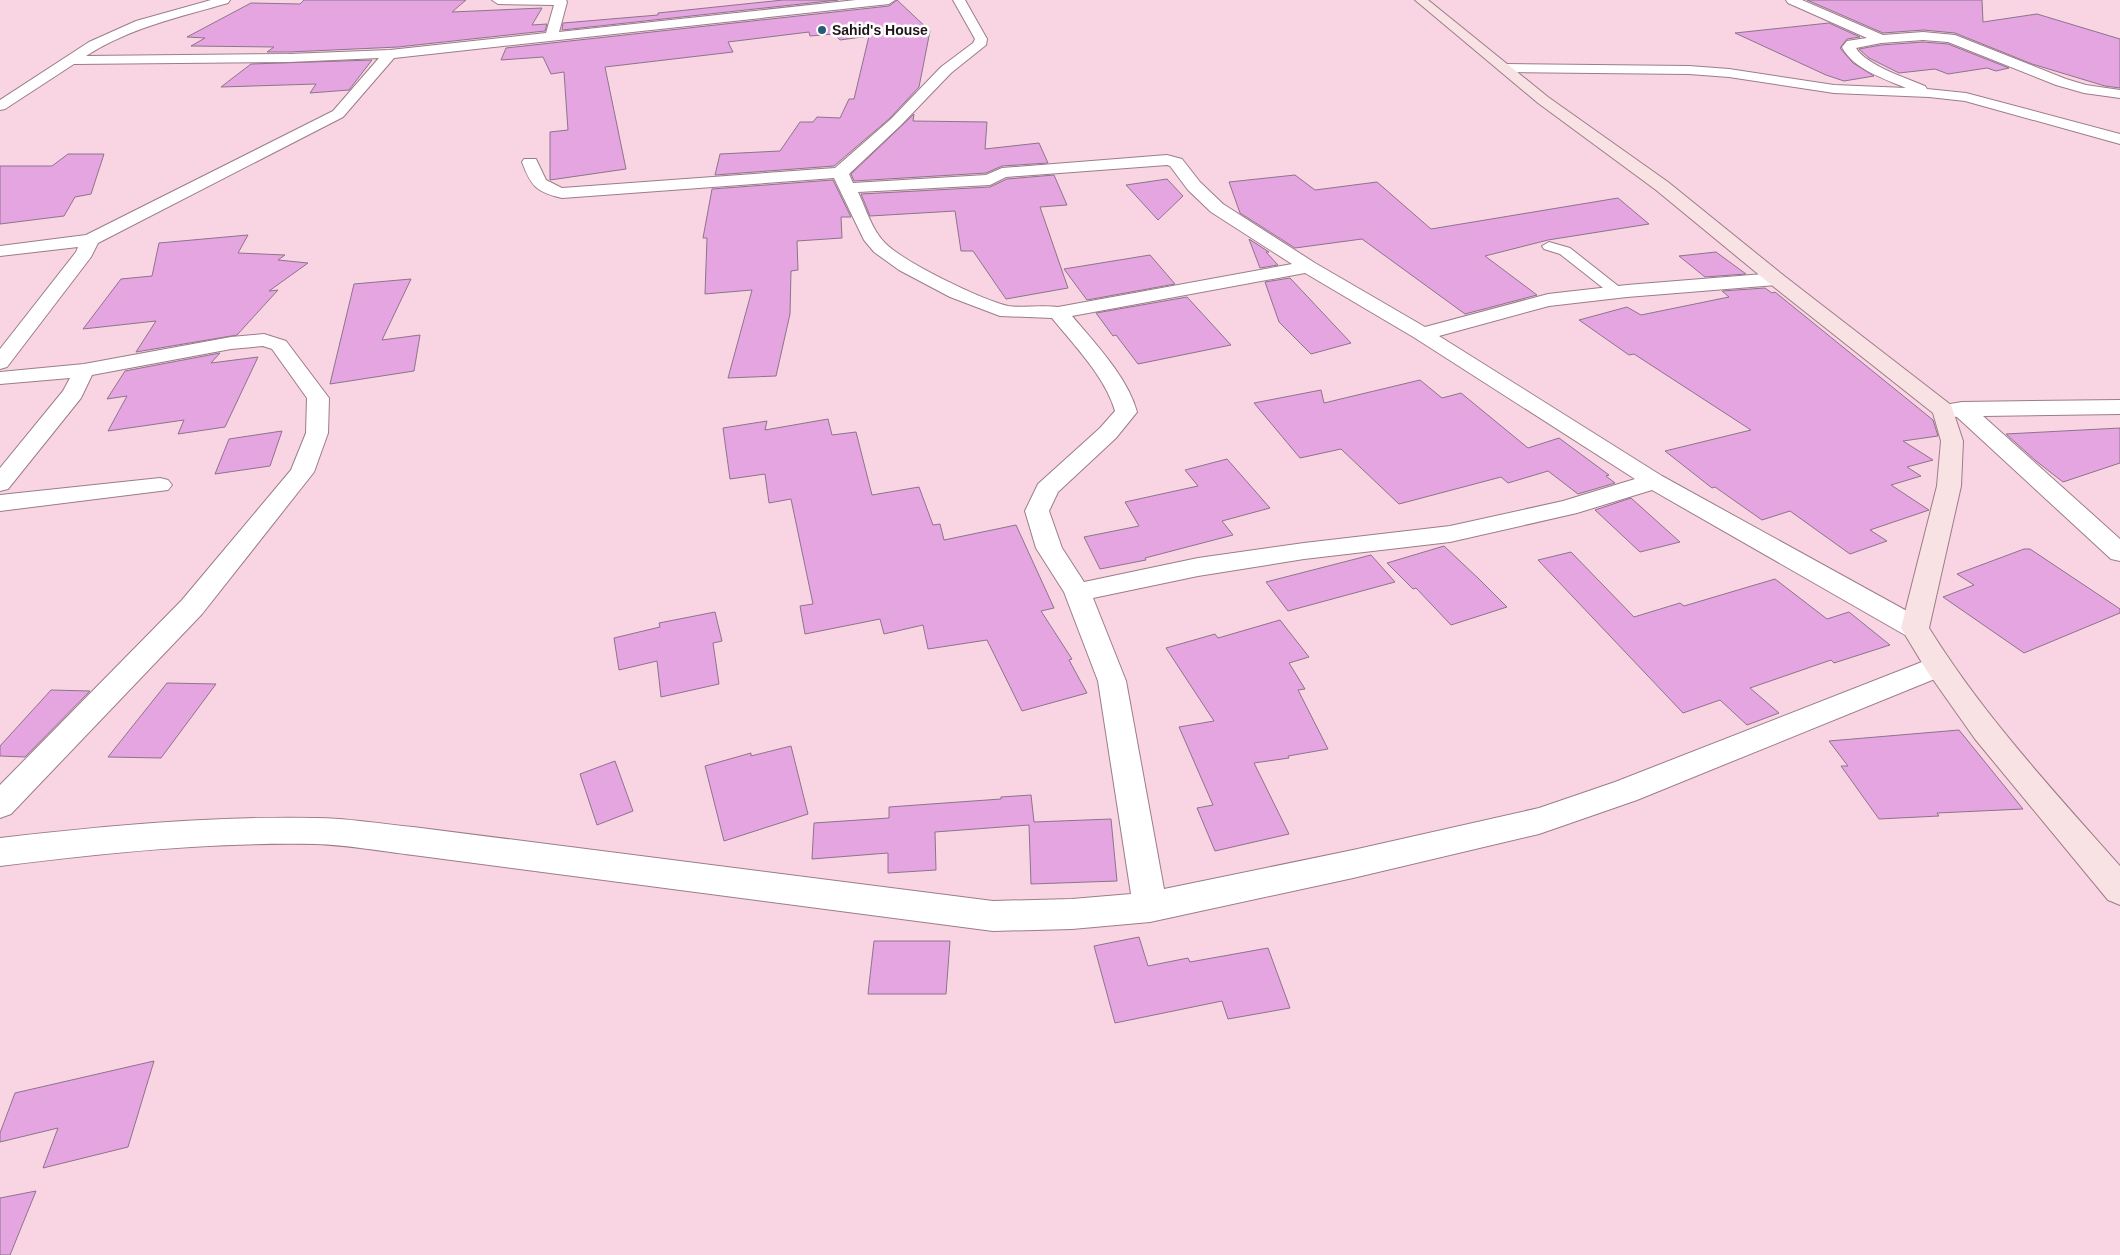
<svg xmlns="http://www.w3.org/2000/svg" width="2120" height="1255" viewBox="0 0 2120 1255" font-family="Helvetica,sans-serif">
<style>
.building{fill:#e5a5e1;stroke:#8c748b}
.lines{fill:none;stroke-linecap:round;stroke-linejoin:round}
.lane-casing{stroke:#9c7c89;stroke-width:2}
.street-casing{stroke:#9c7c89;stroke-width:2}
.secondary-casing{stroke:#9c7c89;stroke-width:2}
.lane{fill:#fff;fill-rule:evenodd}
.street{fill:#fff;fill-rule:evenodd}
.secondary{fill:#f9e2e3;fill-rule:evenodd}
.poi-dot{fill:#285b78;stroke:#fff;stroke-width:2}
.labels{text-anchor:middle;stroke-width:5;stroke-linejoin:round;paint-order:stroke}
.far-poi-label{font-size:14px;font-weight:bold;fill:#1f1319;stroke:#fff;text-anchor:start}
</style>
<rect width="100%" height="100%" fill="#f9d5e3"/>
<!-- building -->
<g class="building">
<polygon points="304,0 466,0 452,12 542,8 532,25 547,24 545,31 398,47 289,52 267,52 274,47 191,46 205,38 187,37 251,3 300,4"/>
<polygon points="783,0 838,0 562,30 563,23 658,15 658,13"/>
<polygon points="897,0 930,31 919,87 890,118 834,166 715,175 720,154 780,151 800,122 813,122 817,117 840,118 849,99 854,99 869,36 840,40 834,34 810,36 809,32 728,42 733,52 605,67 626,169 550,180 550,132 568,130 564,72 551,74 543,57 501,60 506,48 889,6"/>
<polygon points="1807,0 1982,0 1983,22 2037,14 2120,39 2120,88 2105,86 2032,64 1955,33 1923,30 1883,33"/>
<polygon points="1829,23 1860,37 1847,39 1840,48 1853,63 1874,76 1844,81 1826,75 1735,33"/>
<polygon points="1923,42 1948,44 2009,68 1996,71 1987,68 1948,74 1935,69 1899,73 1869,58 1859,49 1881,45"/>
<polygon points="372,60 349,90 310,93 316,84 221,87 251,64"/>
<polygon points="914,114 913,121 987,122 985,149 1039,143 1048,163 1002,166 986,173 854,181 851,174"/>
<polygon points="68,154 104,154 91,194 75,197 64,216 0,224 0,166 52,166"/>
<polygon points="1054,175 1067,205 1040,207 1068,288 1006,299 973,251 961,251 955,211 870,216 861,194 990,187 1007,179"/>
<polygon points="1295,175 1315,190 1377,182 1431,229 1618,198 1649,224 1548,240 1485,256 1537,295 1465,314 1362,239 1295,248 1240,213 1229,182"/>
<polygon points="1167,179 1183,196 1158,220 1126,185"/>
<polygon points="833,180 851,217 841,217 842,238 797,241 798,270 791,271 790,314 776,376 728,378 752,290 705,294 707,238 703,238 712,189"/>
<polygon points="248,235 238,253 285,255 278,260 308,263 269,291 278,290 237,335 136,352 156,321 83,329 121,279 152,276 159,243"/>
<polygon points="1249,239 1269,252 1266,252 1278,265 1260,268"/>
<polygon points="1716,252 1746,274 1705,277 1679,256"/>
<polygon points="1150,255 1175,284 1087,300 1064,269"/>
<polygon points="1290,278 1351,343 1311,354 1279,322 1265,282"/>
<polygon points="411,279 382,340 420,335 414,371 330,384 354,284"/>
<polygon points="1765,288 1772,293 1775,292 1933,420 1938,436 1903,441 1933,460 1907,467 1921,476 1891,485 1929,510 1870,530 1887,541 1850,554 1790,511 1762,520 1715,487 1712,488 1665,451 1751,430 1634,354 1629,355 1579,320 1627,307 1641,315 1729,297 1722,291"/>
<polygon points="1187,297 1231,345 1138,364 1116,335 1113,336 1096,313"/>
<polygon points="220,353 211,363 258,357 225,427 178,434 184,420 108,431 127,396 107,399 125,371"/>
<polygon points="1420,380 1442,398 1461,393 1528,448 1559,438 1609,475 1606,476 1615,483 1578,494 1548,471 1508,483 1501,477 1399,504 1341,449 1300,458 1254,403 1321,390 1324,403"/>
<polygon points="828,419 832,435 856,432 872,495 919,487 933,525 940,524 944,540 1016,525 1054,608 1041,611 1072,659 1069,660 1087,693 1022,711 987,640 928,649 923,625 884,634 880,619 805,634 800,606 813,604 791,499 769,503 765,474 730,479 723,428 767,421 765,430"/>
<polygon points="2120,428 2120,463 2063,482 2036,461 2006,434"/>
<polygon points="282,431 270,466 215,474 229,439"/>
<polygon points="1227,459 1270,508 1222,521 1233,535 1145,558 1146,560 1100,569 1084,537 1139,526 1125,502 1198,486 1185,470"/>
<polygon points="1631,498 1680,542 1640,552 1595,510"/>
<polygon points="1444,546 1479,579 1507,607 1451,625 1416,588 1413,589 1387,563"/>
<polygon points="2024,549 2030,549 2120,609 2120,613 2024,653 1943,597 1974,585 1957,574"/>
<polygon points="1571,552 1634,617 1680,603 1684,606 1775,579 1827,619 1849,612 1890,645 1834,663 1831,660 1750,688 1779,713 1747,725 1720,700 1683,713 1538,560"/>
<polygon points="1371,555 1395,582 1288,611 1266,582"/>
<polygon points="715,612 722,641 713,643 719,684 661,697 657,661 619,670 614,638 660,627 659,623"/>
<polygon points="1280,620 1309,657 1289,663 1305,689 1298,690 1328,749 1288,756 1289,758 1254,763 1289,834 1215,851 1197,808 1213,805 1179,727 1214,721 1166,648 1215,634 1218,638"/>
<polygon points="167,683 216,684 161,758 108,757"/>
<polygon points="51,690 90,691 25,757 0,756 0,746"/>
<polygon points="1959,730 2023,809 1937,813 1939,816 1879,819 1841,766 1848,766 1829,741"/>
<polygon points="791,746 808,814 724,841 705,766 751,753 751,756"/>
<polygon points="615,761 633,811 597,825 580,774"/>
<polygon points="1031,795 1034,822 1111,819 1117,881 1031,884 1029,825 935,832 936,870 888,873 888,853 812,859 814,823 889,818 889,807 1001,799 1001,797"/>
<polygon points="1139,937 1148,966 1188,958 1190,962 1268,948 1290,1008 1228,1019 1222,1001 1115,1023 1094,946"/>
<polygon points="874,941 950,941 946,994 868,994"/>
<polygon points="154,1061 128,1147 43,1168 58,1128 0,1142 0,1133 15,1093"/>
<polygon points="36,1191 10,1255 0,1255 0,1198"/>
</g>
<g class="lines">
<defs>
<polygon id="lane" points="1549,242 1570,248 1622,289 1624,292 1622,295 1612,295 1560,254 1544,249 1542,246"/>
<g id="street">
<path d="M211 0H230L228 3C180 17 129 28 86 56L289 54 390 50 546 33 554 5 498 4 492 0H566L567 2 559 32 856 0H895L889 4 394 58 343 117 98 243 91 257 7 367 0 369V349L76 252 78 247 0 256V246L86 235 333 111 379 58 289 62 74 64 5 109 0 110V100L89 42 136 21Z"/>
<path d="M953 0H965L987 39 986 45 951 73 901 125 849 174 853 183 986 175 1002 168 1167 155 1182 159 1200 182 1223 204 1315 263 1425 327 1548 294 1627 285 1776 273 1783 275 1785 279 1783 283 1776 285 1627 297 1549 306 1439 336 1662 476 1925 621 1929 628 1925 635 1915 638 1905 635 1652 490 1577 513 1450 542 1304 559 1198 576 1093 598 1126 681 1164 889 1353 850 1539 808 1615 782 1927 660 1937 657 1947 660 1951 667 1947 674 1637 800 1539 834 1353 878 1150 922 1072 929 993 931 413 855C381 851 347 845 315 844 210 842 104 853 0 866V838C104 826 210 816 315 818 347 818 381 824 413 827L993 901 1072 899 1131 894 1098 681 1064 592 1036 548 1025 511 1038 484 1100 428 1115 411C1106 378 1074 345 1052 318L1000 316 950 297 899 270 874 252 864 240 834 178 562 198C536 192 531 186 522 162L524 159H536L546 180 562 188 835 168 891 119 941 67 973 43 975 39ZM1167 165 1170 166 1188 190 1211 212 1292 264 1058 307C1043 305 1020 308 1008 306 980 299 905 263 885 243 872 230 866 209 858 192L990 185 1006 177ZM1305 273 1415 338 1635 479 1563 501 1450 526 1304 543 1198 558 1084 582 1062 548 1049 511 1058 492 1116 438 1137 412C1128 378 1095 343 1072 316Z"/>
<path d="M1786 0H1802L1883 35 1923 32 1955 35 2066 79 2086 85 2120 90V98L2084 93 2056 85 1948 42 1923 40 1881 43 1856 48C1866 65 1906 78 1925 86L1927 89 1966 93 2120 134V144L1965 101 1929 97 1834 93 1729 77 1689 74 1504 72 1497 68 1504 64 1689 66 1729 69 1834 85 1906 88C1885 79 1853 69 1842 47L1847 41 1867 38 1788 3Z"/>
<polygon points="264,334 286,341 329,398 328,433 314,472 202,614 11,814 0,818 0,785 182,600 291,470 306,433 307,398 272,349 263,346 231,349 92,375 81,398 8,489 0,491 0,468 63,391 70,378 0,384 0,372 84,364 231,337"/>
<polygon points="2120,400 2120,414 1983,416 2120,539 2120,561 2111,559 1957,417 1944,415 1941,410 1944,405 1962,402"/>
<polygon points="160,478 168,480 172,485 168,490 0,511 0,495"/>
</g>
<path id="secondary" d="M1415 0H1428L1548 97 1668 182 1783 275 1951 405 1963 441 1961 486 1929 628C1983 715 2052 789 2120 866V905L2108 900 1975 739 1927 671 1901 628 1937 486 1941 441 1933 413 1769 283 1656 190 1538 103Z"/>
</defs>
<!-- lane casing -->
<use href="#lane" class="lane-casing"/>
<!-- street casing -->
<use href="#street" class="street-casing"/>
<!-- secondary casing -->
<use href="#secondary" class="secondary-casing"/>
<!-- lane -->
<use href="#lane" class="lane"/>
<!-- street -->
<use href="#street" class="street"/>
<!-- secondary -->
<use href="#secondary" class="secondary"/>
</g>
<!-- markers -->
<circle class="poi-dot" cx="822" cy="30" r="5"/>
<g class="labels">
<!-- far-poi labels -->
<g class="far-poi-label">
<text x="832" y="35">Sahid's House</text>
</g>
</g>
</svg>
